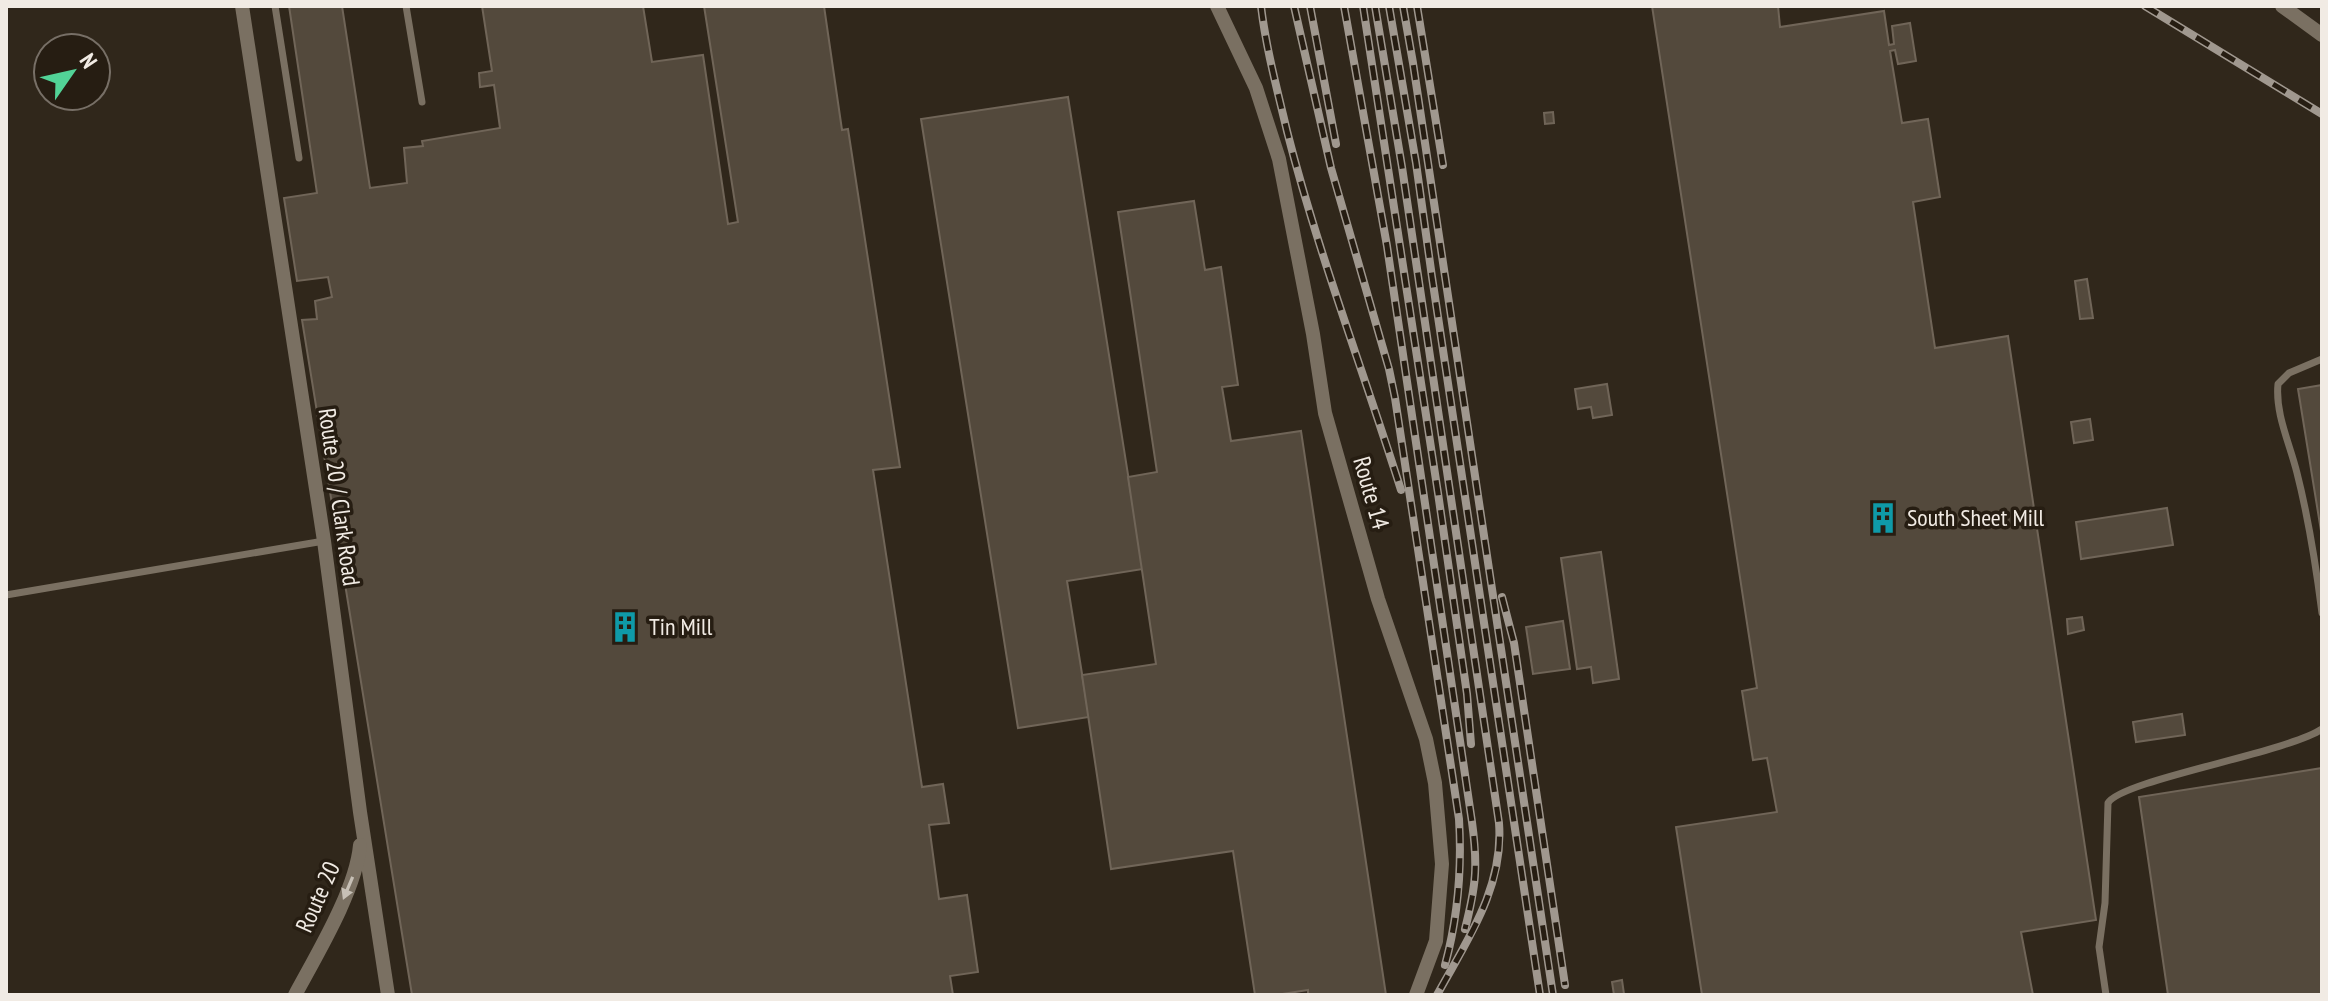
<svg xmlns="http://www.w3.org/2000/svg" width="2328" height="1001" viewBox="0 0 2328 1001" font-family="'PT Sans Narrow',sans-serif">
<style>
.building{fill:#53493c;stroke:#706558;stroke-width:2}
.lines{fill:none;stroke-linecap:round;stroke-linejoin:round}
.service{stroke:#7a7062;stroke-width:7}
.minor{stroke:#7a7062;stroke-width:14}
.rail-casing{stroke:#a0988f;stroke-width:8}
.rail{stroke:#261d12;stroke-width:5;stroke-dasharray:15;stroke-linecap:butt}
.oneway{fill:#c7c0b6}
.labels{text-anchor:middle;stroke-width:7;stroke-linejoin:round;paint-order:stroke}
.street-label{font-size:24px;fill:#f1ebe4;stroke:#261d12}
.poi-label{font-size:24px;fill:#f1ebe4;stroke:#261d12;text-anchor:start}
</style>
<rect width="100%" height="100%" fill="#30271b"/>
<!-- building -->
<g class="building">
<polygon points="289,6 342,6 370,188 407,183 404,148 423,146 422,141 500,128 494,85 480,87 479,73 492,71 482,6 643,6 652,62 703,55 728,224 738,222 704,6 824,6 842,130 848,129 900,467 873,470 922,787 943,784 949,823 929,825 939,899 967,895 978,972 950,976 953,995 412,995 302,320 317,319 315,301 332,297 328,277 297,281 284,198 317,193"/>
<polygon points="1652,6 1778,6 1780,27 1884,11 1889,45 1894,44 1892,26 1910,23 1916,61 1898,64 1895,50 1890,51 1902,123 1928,119 1940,197 1913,202 1935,348 2008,336 2096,920 2021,932 2033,995 1702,995 1676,827 1777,812 1767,758 1753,760 1742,691 1757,688"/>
<polygon points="1068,97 1143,569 1067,581 1089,717 1018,728 921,119"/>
<polygon points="1553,112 1554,123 1545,124 1544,113"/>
<polygon points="1194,201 1205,270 1221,267 1238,385 1222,387 1231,441 1301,431 1386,995 1308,995 1308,990 1276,995 1255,995 1233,851 1111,869 1082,675 1156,664 1128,477 1157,472 1118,212"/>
<polygon points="2087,279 2093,318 2080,319 2075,281"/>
<polygon points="1607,384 1612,415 1593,418 1591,407 1578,409 1575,389"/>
<polygon points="2322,385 2322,537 2298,389"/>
<polygon points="2090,419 2093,440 2074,443 2071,422"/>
<polygon points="2167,508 2173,545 2081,559 2076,522"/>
<polygon points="1601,552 1619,679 1593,683 1591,667 1577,669 1561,558"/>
<polygon points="2082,617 2084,630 2068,634 2067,619"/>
<polygon points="1563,621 1570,669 1533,674 1526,627"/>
<polygon points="2182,714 2185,735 2136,742 2133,722"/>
<polygon points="2322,768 2322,995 2168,995 2139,797"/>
<polygon points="1622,980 1624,994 1614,995 1612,982"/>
</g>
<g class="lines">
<!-- service -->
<g class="service">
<polyline points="275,6 299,158"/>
<polyline points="406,6 422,102"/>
<path d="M2322 359 2289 373 2278 384C2275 414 2290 444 2297 473 2309 520 2316 566 2322 613"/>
<polyline points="6,595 324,541"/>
<path d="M2106 995 2099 947 2105 903 2108 803C2121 780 2286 753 2322 729"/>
</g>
<!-- minor -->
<g class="minor">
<polyline points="242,6 324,541 360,812 388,995"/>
<polyline points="1217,6 1256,88 1279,159 1313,334 1325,413 1378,599 1426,739 1435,783 1442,864 1436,941 1416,995"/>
<polyline points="2282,6 2322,35"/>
<path d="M295 995C317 954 356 890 360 845"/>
</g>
<defs>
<g id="rail">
<path d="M1261 6C1266 48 1277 89 1287 131 1318 253 1363 370 1401 490"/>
<path d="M1294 6 1331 168 1389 369 1395 398 1459 819C1462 869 1458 917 1445 965"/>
<polyline points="1310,6 1336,144"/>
<path d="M1344 6 1387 246 1472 822C1478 866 1476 886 1465 929"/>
<polyline points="1363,6 1438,493 1467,694 1471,744"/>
<path d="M1375 6 1402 167 1499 823C1504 888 1467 940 1437 995"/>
<polyline points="1389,6 1416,163 1432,277 1540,995"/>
<polyline points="1403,6 1413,63 1553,995"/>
<polyline points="1417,6 1443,165"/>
<polyline points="2145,6 2322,114"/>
<polyline points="1502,597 1514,643 1565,985"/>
</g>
</defs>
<!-- rail casing -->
<use href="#rail" class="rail-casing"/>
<!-- rail -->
<use href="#rail" class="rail"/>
</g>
<!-- one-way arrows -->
<defs><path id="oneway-solid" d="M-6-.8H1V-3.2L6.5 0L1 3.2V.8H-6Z" transform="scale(2)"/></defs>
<use class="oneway" href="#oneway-solid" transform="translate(348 888) rotate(113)"/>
<!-- icons -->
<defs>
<symbol id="building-bare" viewBox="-9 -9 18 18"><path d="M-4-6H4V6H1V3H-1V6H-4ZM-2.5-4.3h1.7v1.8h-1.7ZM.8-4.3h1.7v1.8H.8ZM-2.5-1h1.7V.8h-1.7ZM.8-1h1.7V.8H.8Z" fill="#0f9aa8" stroke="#261d12" stroke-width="2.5" paint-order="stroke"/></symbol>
</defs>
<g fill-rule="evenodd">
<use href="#building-bare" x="1861" y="496" width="44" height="44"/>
<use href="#building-bare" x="603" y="605" width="44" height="44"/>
</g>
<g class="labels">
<!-- street labels -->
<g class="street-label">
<text transform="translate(1371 493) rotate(74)" y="8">Route 14</text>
<text transform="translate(339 497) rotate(82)" y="8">Route 20 / Clark Road</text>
<text transform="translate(318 897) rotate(-66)" y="8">Route 20</text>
</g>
<!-- poi labels -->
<g class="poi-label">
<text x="1907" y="526">South Sheet Mill</text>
<text x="649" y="635">Tin Mill</text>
</g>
</g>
<!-- border -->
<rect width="2328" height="1001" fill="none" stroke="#f1ebe4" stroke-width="16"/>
<!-- north arrow -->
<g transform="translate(72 72) rotate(56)"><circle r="38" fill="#261d12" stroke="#776f66" stroke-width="2"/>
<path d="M0-6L14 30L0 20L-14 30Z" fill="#52d397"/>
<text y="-12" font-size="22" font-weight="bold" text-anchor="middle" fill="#f1ebe4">N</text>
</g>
</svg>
